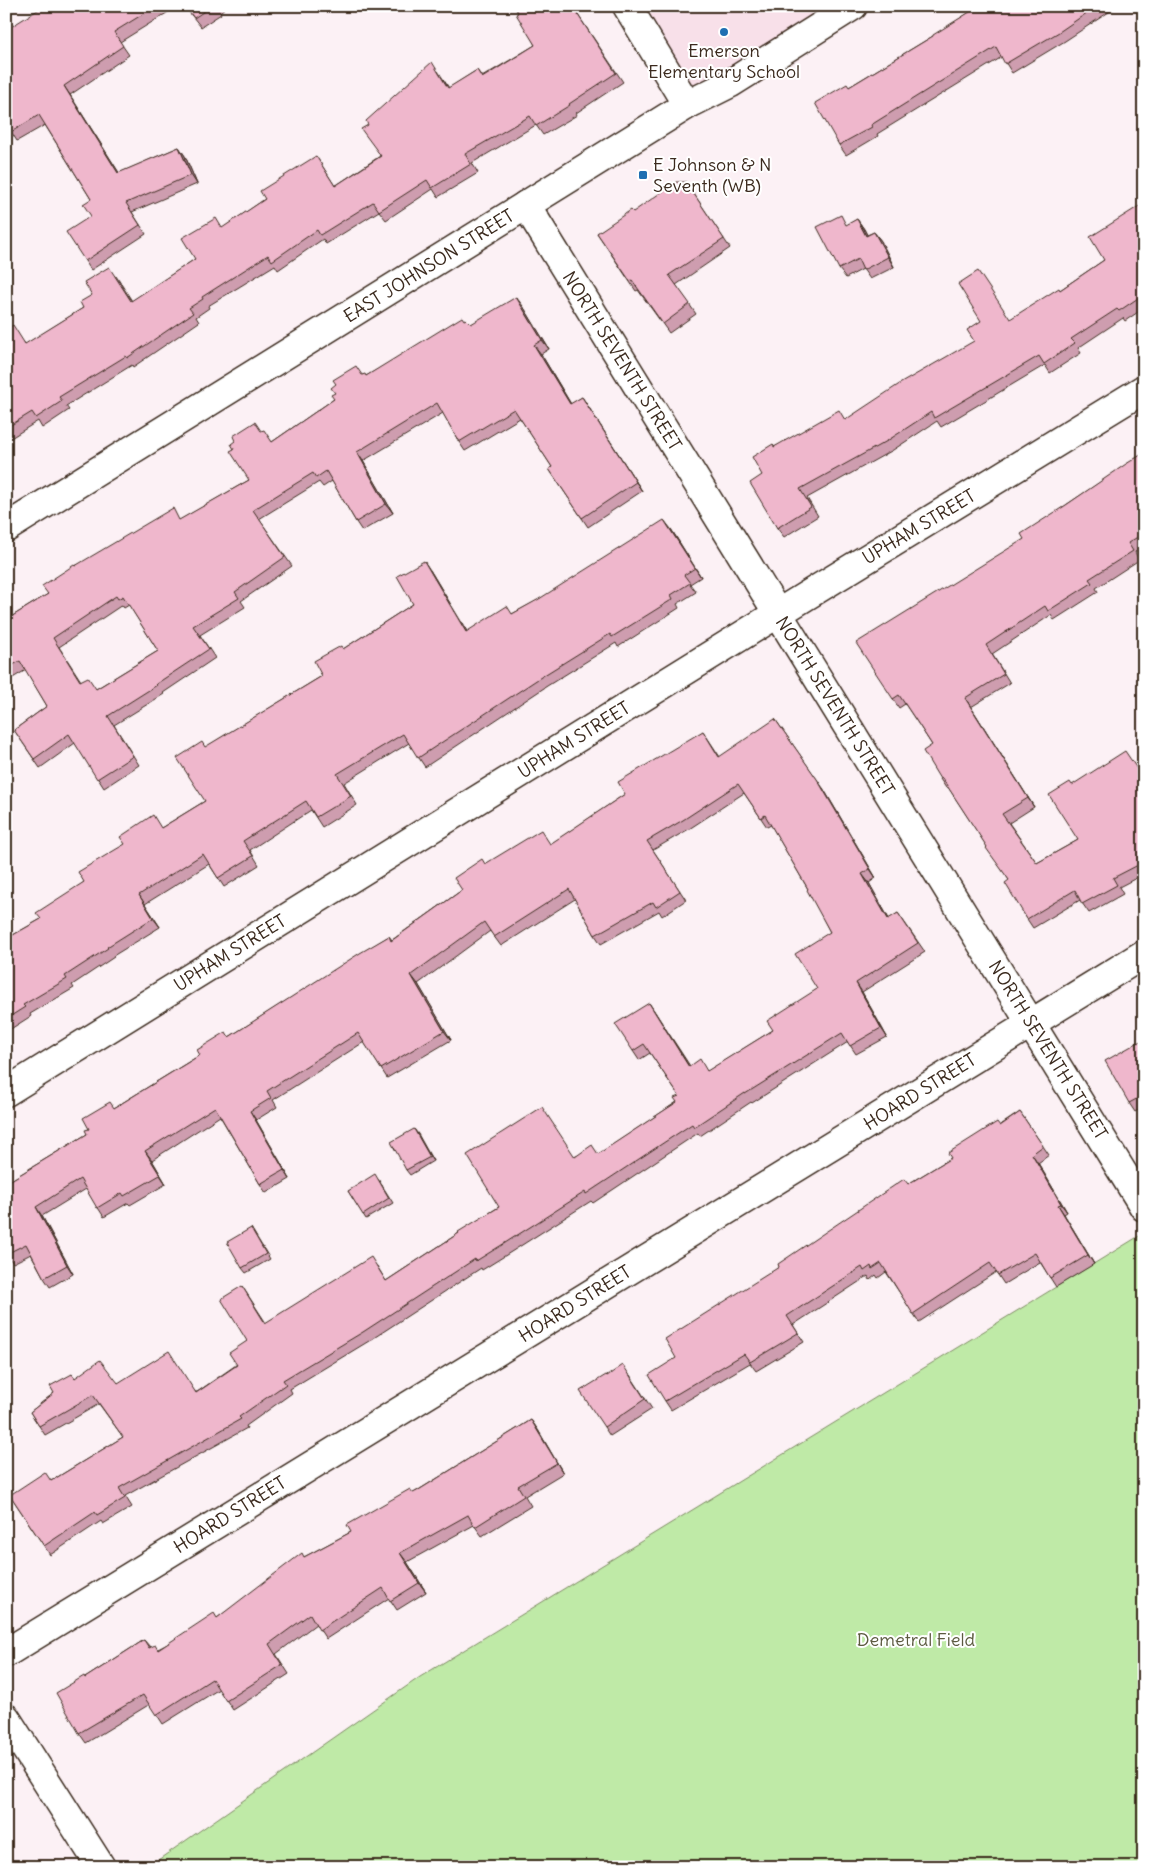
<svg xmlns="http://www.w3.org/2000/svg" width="1150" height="1873" viewBox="0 0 1150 1873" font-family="Delius,sans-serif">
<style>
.built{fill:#f8e0e9}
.green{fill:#bfeaa7;stroke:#7d8a62}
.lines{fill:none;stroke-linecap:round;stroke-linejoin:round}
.minor-casing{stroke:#3b2a1e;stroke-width:31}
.minor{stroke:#fff;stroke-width:28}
.wall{fill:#ce9daf;stroke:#3b2a1e;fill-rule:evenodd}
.shaded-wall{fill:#a7808f;stroke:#3b2a1e}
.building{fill:#efb7cc;stroke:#3b2a1e;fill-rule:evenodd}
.poi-dot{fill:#1f6fb2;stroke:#fff;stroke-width:2}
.labels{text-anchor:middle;stroke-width:4;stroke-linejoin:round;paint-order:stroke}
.poi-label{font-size:18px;fill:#3b2a1e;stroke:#fff}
.street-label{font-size:18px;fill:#3b2a1e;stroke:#fff}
.park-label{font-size:18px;fill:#5c5a40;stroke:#fff}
</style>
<rect width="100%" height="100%" fill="#fcf1f5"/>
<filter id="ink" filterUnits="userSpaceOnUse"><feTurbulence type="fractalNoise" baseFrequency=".02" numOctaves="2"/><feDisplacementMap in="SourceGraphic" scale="10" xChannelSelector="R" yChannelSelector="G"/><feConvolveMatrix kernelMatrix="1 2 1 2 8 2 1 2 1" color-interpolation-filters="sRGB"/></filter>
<g filter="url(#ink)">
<!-- built -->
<polygon class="built" points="627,6 847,6 687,105"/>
<!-- green -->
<polygon class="green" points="1144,1233 1144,1867 148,1867 420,1677"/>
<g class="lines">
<defs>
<g id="minor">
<polyline points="627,6 687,105"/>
<polyline points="526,205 1144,1207"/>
<polyline points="6,528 687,105 731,83 853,6"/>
<polyline points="6,1092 806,596 1144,389"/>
<polyline points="6,1653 1144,954"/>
<polyline points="6,1718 101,1867"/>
</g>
</defs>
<!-- minor casing -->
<use href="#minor" class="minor-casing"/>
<!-- minor -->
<use href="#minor" class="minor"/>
</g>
<!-- wall -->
<g class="wall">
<polygon points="44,6 178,6 120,42 129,55 70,95 119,173 179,147 185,156 197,184 132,212 146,234 91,270 85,261 91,216 91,199 45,125 17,141 10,130 6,132 6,41 11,39"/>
<polygon points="184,6 227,6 220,12 221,14 201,27"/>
<polygon points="971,6 1118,6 1065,41 1012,73 1002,57 877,134 878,136 846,155 839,145 849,87 933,36 973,10"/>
<polygon points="574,9 623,82 576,113 577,115 543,135 536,125 472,163 478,173 438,197 433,189 386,220 379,211 326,244 323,239 278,270 275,265 208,306 209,308 196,317 199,322 133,367 132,365 66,406 69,410 42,428 38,421 6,441 6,330 26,344 83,308 92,295 116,276 132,301 195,259 223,228 265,199 316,156 335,186 380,156 368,125 438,71 449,88 477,70 482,77 535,45 518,13 570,11"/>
<polygon points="686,182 730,248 676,285 696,314 669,333 638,290 636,291 597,233"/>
<polygon points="1144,203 1144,308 1125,321 1123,318 1078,348 1081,353 1050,373 1045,365 941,427 937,421 893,450 807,498 818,516 784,537 777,528 762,475 774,447 846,420 1060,290 1104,260"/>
<polygon points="857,219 864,229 867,235 874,232 881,241 894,267 870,279 863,269 846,278 839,269 848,225"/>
<path d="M523 306 549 349 541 354 571 404 582 397 642 491 588 527 549 469 552 467 520 418 465 451 459 442 443 413 363 461 393 513 362 531 356 522 332 481 323 487 319 482 259 519 292 566 241 601 245 607 200 635 215 658 163 693 164 694 114 725 139 765 104 788 75 743 40 768 14 730 47 706 26 670 6 682V620L48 594 75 566 180 520 249 480 262 431 272 442 334 399 362 375 366 376 465 320 471 324ZM122 605 124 608 129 605 158 651 96 689 81 681 59 647Z"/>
<polygon points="1144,453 1144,546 1135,552 1139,560 1096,588 1098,592 1054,620 1051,615 992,654 1010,683 971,707 1034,807 1009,823 1037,863 1078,840 1072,785 1144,779 1144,874 1119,887 1123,894 1089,913 1080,900 1033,928 1027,919 1009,880 948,787 946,788 940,779 932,745 919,725 905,704 899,708 893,699 1024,539 1066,505"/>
<polygon points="671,529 701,577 690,584 696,592 677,604 679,608 618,647 616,643 547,686 425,767 409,743 344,783 357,805 322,827 311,810 250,850 259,865 224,887 209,864 145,904 160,927 113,956 114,957 72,985 74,988 30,1014 31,1016 6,1032 6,939 41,919 84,882 161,828 205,801 206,747 322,676 343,649 413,604 430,570 467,632 512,614"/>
<polygon points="703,731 720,757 823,788 876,878 869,883 889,919 898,913 925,952 862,992 887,1037 856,1054 848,1042 752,1103 751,1102 700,1136 698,1133 593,1203 591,1201 511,1252 482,1270 481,1268 369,1341 290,1389 292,1393 246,1426 247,1428 125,1496 132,1507 103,1524 101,1521 50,1555 10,1495 51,1481 123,1437 99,1404 45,1435 30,1412 54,1393 72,1374 75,1378 197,1392 236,1365 247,1341 242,1286 266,1323 377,1266 386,1281 576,1156 599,1154 677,1102 679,1096 650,1053 639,1060 633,1051 649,1003 690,1066 708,1071 773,1030 817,989 830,932 808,889 771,825 767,827 744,793 689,829 653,850 686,900 662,916 659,911 601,944 595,935 575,899 501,946 490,931 418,984 451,1040 387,1078 364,1042 273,1100 277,1107 256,1120 290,1179 266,1193 260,1184 220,1116 152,1160 166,1184 130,1205 128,1203 104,1217 86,1189 42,1216 73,1274 50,1287 44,1278 31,1254 13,1263 6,1254 6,1183 87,1134 89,1129 114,1108 229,1037 389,936 392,940 462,890 485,864 551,844 625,794"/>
<polygon points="1144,1039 1144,1107 1135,1112 1129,1103"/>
<polygon points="1020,1112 1049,1155 1038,1163 1067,1212 1064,1214 1094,1264 1056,1287 1040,1262 1004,1284 996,1272 919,1322 886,1272 878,1278 876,1275 870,1280 868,1276 793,1325 804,1342 756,1371 750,1363 671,1410 665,1401 676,1358 779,1267 908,1184 951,1158"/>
<polygon points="414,1129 433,1161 410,1175 406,1170"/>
<polygon points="378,1179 393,1203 366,1219 348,1191"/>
<polygon points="251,1228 270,1259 246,1273 242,1268"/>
<polygon points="630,1375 652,1409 610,1436 604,1427 607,1376"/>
<polygon points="531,1420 538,1430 563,1473 525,1496 531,1506 482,1536 474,1525 407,1562 426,1592 397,1610 389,1598 326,1639 316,1624 276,1654 289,1674 233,1710 219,1689 163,1724 150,1704 86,1743 79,1733 85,1678 144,1640 150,1647 158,1649 217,1618 304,1557 351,1532"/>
</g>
<!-- shaded-wall -->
<g class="shaded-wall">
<polygon points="64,86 70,95 125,182 118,173"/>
<polygon points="179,147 185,156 197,184 191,175"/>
<polygon points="857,219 864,229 873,246 866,236"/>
<polygon points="874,232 881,241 894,267 888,257"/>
<polygon points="516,297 523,306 549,349 542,340"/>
<polygon points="534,345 541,354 576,413 570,404"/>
<polygon points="582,397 588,406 642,491 636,482"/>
<polygon points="357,452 363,461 393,513 386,504"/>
<polygon points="664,520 671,529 701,577 695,568"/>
<polygon points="424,561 430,570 473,641 466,632"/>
<polygon points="965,698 971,707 1034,807 1028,798"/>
<polygon points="775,719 823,788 876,878 870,869"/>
<polygon points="862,874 869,883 894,928 888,919"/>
<polygon points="139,895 145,904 160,927 153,918"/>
<polygon points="411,975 418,984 451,1040 444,1031"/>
<polygon points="856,983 862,992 887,1037 881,1028"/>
<polygon points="649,1003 655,1012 695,1076 689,1067"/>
<polygon points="250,1111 256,1120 290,1179 284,1170"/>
<polygon points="414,1129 418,1134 433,1161 430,1157"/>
<polygon points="145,1151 152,1160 166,1184 160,1175"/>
<polygon points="1032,1154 1038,1163 1067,1212 1061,1204"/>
<polygon points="1058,1205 1064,1214 1094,1264 1088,1255"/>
<polygon points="36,1207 42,1216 73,1274 67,1265"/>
<polygon points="531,1420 538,1430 563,1473 557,1463"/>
<polygon points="400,1553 407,1562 426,1592 419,1583"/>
</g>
<!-- building -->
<g class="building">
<polygon points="44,6 156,6 114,32 123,46 64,86 118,173 179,147 191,175 126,203 140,225 85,261 66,232 91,216 83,204 91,199 39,115 11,132 6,124 6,41 11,39 6,30"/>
<polygon points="185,6 212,6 194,18"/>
<polygon points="514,6 566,6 570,12 574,9 616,73 569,104 570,105 536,126 530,116 465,154 471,164 432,188 427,180 379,211 373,202 320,235 317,230 272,261 268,255 202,297 203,299 189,308 193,313 127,358 126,356 59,397 62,401 36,418 32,412 6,428 6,330 13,325 25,344 83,308 80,302 92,295 84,282 109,267 131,301 195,259 182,238 216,218 222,228 265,199 260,191 316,156 335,186 381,156 361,129 368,125 366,121 432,62 448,88 477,70 482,78 535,45 516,14 518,13"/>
<polygon points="971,6 1097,6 1059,32 1005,64 996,47 871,125 872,127 839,145 815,103 847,84 849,87 933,36 933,35 973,10"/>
<polygon points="676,182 686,182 724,239 669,275 690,304 663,324 632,280 630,281 597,233 631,210 633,212"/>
<polygon points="1144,203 1144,294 1119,311 1117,309 1071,339 1075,343 1044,364 1039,356 934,418 931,412 887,441 800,489 811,507 777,528 750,483 762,475 752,457 773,444 774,447 839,410 845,420 901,383 974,341 967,330 981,321 958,284 978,271 1010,319 1059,288 1060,290 1104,260 1090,237"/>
<polygon points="841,215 846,225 857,219 866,236 874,232 888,257 863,270 858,259 839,269 817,227"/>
<path d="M516 297 542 340 534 345 570 404 582 397 636 482 582 518 549 469 552 467 514 409 459 442 437 403 357 452 386 504 356 522 326 471 316 478 313 473 253 510 285 557 235 592 239 598 193 626 209 649 156 684 157 685 108 716 133 756 97 779 69 734 34 759 14 730 47 706 20 661 6 669V620L48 594 42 586 74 565 75 566 173 508 179 520 249 480 230 451 234 449 231 444 235 441 233 436 255 422 261 431 264 430 272 442 334 399 331 395 335 393 331 388 336 384 333 380 356 366 362 375 365 374 366 376 462 317 464 320 466 319 471 324ZM116 596 118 599 123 596 158 651 96 689 88 677 80 681 53 638Z"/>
<polygon points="1144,453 1144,533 1128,543 1133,551 1089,579 1092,583 1048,611 1045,606 986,645 1004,674 965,698 1028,798 1002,814 1037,863 1078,840 1049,795 1070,782 1072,785 1125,751 1144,779 1144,862 1113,878 1117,885 1082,904 1075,890 1027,919 1005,883 1009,880 986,848 987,847 942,778 940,779 923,751 932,745 919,725 899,695 893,699 856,643 1024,539 1021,534 1066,505 1126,464"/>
<polygon points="664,520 695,568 684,575 690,583 671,595 673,599 612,637 610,634 541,677 418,758 403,734 337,774 351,796 316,817 306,801 243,841 253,856 218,878 203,854 139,895 153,918 107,947 108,948 65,976 67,979 23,1005 25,1007 6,1019 6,939 41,919 36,913 84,882 78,872 125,844 120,837 153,815 161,828 205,801 177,758 202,742 205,747 322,676 314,661 341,646 343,649 413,604 397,576 424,561 466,632 507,606 512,614 539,599"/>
<polygon points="775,719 817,779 870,869 862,874 888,919 898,913 918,943 856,983 881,1028 850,1046 842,1033 745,1094 745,1093 694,1127 692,1124 586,1194 585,1192 505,1243 476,1261 475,1259 363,1332 283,1380 286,1384 239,1417 241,1419 119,1488 125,1498 97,1515 95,1512 44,1546 10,1495 45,1472 51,1481 123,1437 93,1395 39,1426 30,1412 54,1393 50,1386 72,1374 75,1378 100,1360 118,1383 169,1351 196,1393 237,1365 229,1353 247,1341 221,1299 242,1286 265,1323 371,1257 386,1281 459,1233 458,1232 499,1207 467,1155 542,1107 575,1157 592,1145 598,1154 677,1102 674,1098 679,1096 644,1044 633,1051 615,1024 649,1003 689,1067 700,1059 707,1071 773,1030 767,1021 817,989 795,954 830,932 807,890 808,889 765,815 761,818 738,784 683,820 647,841 680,891 656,907 653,902 595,935 569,889 494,937 484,922 411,975 444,1031 381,1069 358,1033 267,1091 271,1098 250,1111 284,1170 260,1184 215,1107 145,1151 160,1175 124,1196 122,1193 97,1208 80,1179 36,1207 67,1265 44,1278 26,1244 6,1254 6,1183 87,1134 85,1130 89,1129 83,1118 110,1102 114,1108 200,1055 197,1050 226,1032 229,1037 360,953 389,936 391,941 462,890 454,878 482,859 485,864 541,830 550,844 625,794 618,782 703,731 719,757"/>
<polygon points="1144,1039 1144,1095 1129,1103 1105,1061"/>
<polygon points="1020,1112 1043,1146 1032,1154 1061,1204 1058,1205 1088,1255 1050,1278 1035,1253 998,1275 990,1263 913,1314 881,1263 872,1269 871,1266 864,1271 862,1267 787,1316 798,1333 750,1362 744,1354 665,1401 649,1375 676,1358 665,1339 779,1267 778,1264 904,1179 908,1184 951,1158 948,1153 997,1122 1000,1126"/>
<polygon points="414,1129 430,1157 406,1170 391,1142"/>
<polygon points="375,1174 389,1198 363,1215 348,1191"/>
<polygon points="251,1228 266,1254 242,1268 227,1242"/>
<polygon points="623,1365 645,1399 604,1427 580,1391 606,1375 607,1376"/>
<polygon points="531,1420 557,1463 518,1486 524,1496 475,1527 468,1515 400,1553 419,1583 390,1601 383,1588 319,1630 310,1614 269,1644 282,1665 226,1701 212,1679 156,1715 143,1695 79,1733 56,1693 84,1676 85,1678 144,1640 149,1648 155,1645 158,1650 214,1613 217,1618 302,1553 304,1557 351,1532 347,1525 410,1489 413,1493 417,1491"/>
</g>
</g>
<!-- markers -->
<g class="poi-dot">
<circle cx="724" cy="32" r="5"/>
<rect x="638" y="170" width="10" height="10" rx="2.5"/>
</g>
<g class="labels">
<!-- poi labels -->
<g class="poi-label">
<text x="724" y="57">Emerson<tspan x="724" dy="21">Elementary School</tspan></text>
<text x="653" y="171" text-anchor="start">E Johnson &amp; N<tspan x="653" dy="21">Seventh (WB)</tspan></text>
</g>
<!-- street labels -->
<g class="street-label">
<text transform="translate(429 266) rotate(-32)" y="6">EAST JOHNSON STREET</text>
<text transform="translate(622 361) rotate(58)" y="6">NORTH SEVENTH STREET</text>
<text transform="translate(919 527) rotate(-31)" y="6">UPHAM STREET</text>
<text transform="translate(835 706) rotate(58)" y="6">NORTH SEVENTH STREET</text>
<text transform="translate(574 740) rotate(-32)" y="6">UPHAM STREET</text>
<text transform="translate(230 953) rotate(-32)" y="6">UPHAM STREET</text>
<text transform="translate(1048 1050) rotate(58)" y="6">NORTH SEVENTH STREET</text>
<text transform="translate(920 1092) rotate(-32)" y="6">HOARD STREET</text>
<text transform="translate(575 1304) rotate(-32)" y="6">HOARD STREET</text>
<text transform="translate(230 1515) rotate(-32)" y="6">HOARD STREET</text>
</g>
<!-- park labels -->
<g class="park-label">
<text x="916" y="1646">Demetral Field</text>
</g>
</g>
<!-- margin -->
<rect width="1150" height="1873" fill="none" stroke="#fff" stroke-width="25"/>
<rect x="12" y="12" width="1125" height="1848" fill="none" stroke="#3b2a1e" stroke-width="2" filter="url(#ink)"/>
</svg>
